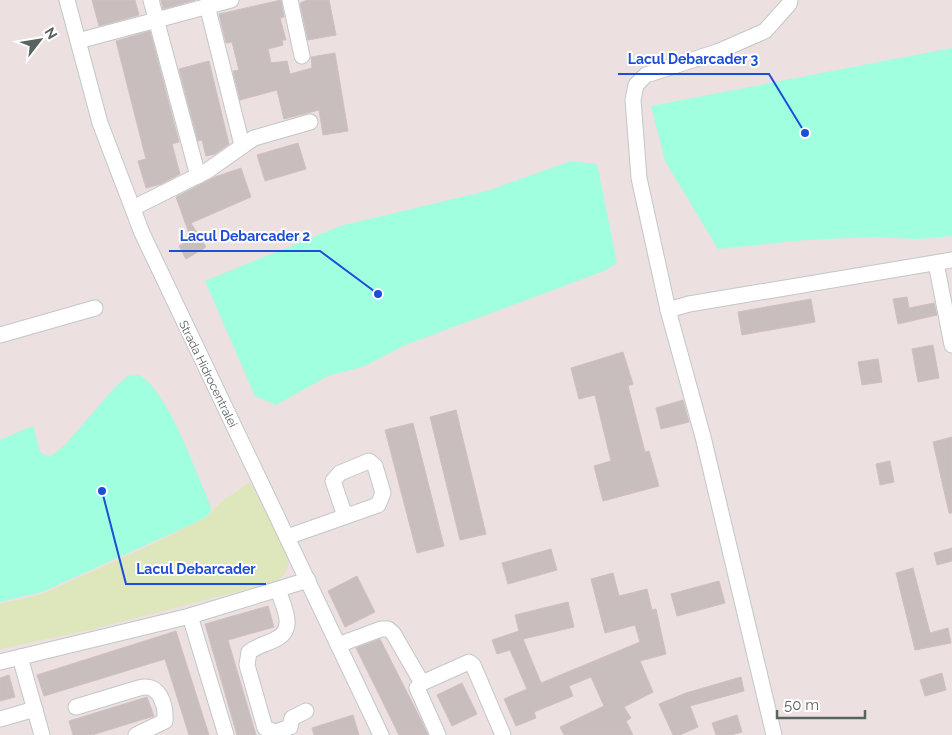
<svg xmlns="http://www.w3.org/2000/svg" width="952" height="735" viewBox="0 0 952 735" font-family="Raleway,sans-serif">
<style>
.green{fill:#dde7bb}
.water{fill:#9fffde}
.building{fill:#c8bebe;stroke:#d2bfc0}
.lines{fill:none;stroke-linecap:round;stroke-linejoin:round}
.minor-casing{stroke:#c0c8c6;stroke-width:17}
.minor{stroke:#fff;stroke-width:15}
.labels{text-anchor:middle;stroke-width:4;stroke-linejoin:round;paint-order:stroke}
.street-label{font-size:12px;fill:#596360;stroke:#fff}
.leader{fill:none;stroke:#1d4ed8;stroke-width:2}
.callout-dot{fill:#1d4ed8;stroke:#fff;stroke-width:2}
.callout-label{font-size:14px;text-anchor:middle;font-weight:bold;fill:#1d4ed8;stroke:#fff;stroke-width:4;stroke-linejoin:round;paint-order:stroke}
</style>
<rect width="100%" height="100%" fill="#ede0e0"/>
<!-- green -->
<path class="green" d="M250 482 287 554C290 567 287 571 278 581L89 630 0 649V604L42 594 151 545 207 517 221 502Z"/>
<!-- water -->
<g class="water">
<polygon points="952,48 952,236 918,239 871,237 806,240 718,249 665,161 651,106"/>
<polygon points="571,161 597,164 617,263 604,271 405,345 365,366 328,376 276,405 255,396 205,281 340,226 487,191"/>
<path d="M139 375C169 392 195 471 210 504L211 511 206 517 186 527 42 592 0 602V440L33 426 40 451 44 455 51 456 66 444 115 387 128 376Z"/>
</g>
<!-- building -->
<g class="building">
<polygon points="92,0 135,0 139,15 99,26"/>
<polygon points="161,0 195,0 163,9"/>
<polygon points="281,0 284,17 280,18 286,40 282,40 283,45 268,49 271,63 287,61 290,74 312,68 311,57 335,53 348,131 323,135 319,110 284,119 277,90 240,100 233,71 239,70 232,42 226,43 219,14"/>
<polygon points="307,0 329,0 336,35 308,40 300,3"/>
<polygon points="150,31 179,142 172,144 180,174 161,184 146,188 138,161 146,159 116,41"/>
<polygon points="209,61 229,144 215,154 206,156 202,140 198,141 179,69"/>
<polygon points="298,143 306,169 265,181 257,155"/>
<polygon points="241,168 251,197 191,223 206,247 186,259 179,246 191,239 176,197 215,177"/>
<polygon points="907,297 909,308 934,303 937,315 898,324 893,299"/>
<polygon points="811,299 815,322 742,335 738,312"/>
<polygon points="933,345 939,378 918,382 912,349"/>
<polygon points="623,352 633,384 628,386 645,452 649,451 659,486 603,501 594,466 611,461 595,395 579,399 571,368"/>
<polygon points="878,359 882,382 862,385 858,362"/>
<polygon points="683,400 689,422 661,429 656,408"/>
<polygon points="456,410 486,534 460,540 430,417"/>
<polygon points="413,423 444,546 417,553 385,430"/>
<polygon points="952,437 952,513 949,513 933,442"/>
<polygon points="890,461 894,482 880,485 876,464"/>
<polygon points="952,548 952,561 937,565 934,553"/>
<polygon points="551,549 557,570 508,584 502,563"/>
<polygon points="913,568 930,633 948,628 951,643 915,650 896,573"/>
<polygon points="613,573 619,596 647,589 652,610 656,609 666,654 640,661 653,692 624,707 631,718 626,721 633,735 564,735 560,727 604,706 591,677 569,686 573,696 534,712 536,718 516,726 504,699 527,689 510,650 497,654 492,640 519,631 515,615 568,602 574,627 523,639 541,683 640,642 635,625 605,633 591,579"/>
<polygon points="357,576 375,612 345,627 328,591"/>
<polygon points="719,581 725,603 677,616 671,594"/>
<polygon points="268,606 274,627 228,640 256,735 237,735 205,624"/>
<polygon points="176,631 209,735 189,735 165,659 44,696 37,675"/>
<polygon points="380,639 422,722 428,735 399,735 356,648"/>
<polygon points="942,673 946,690 925,696 920,680"/>
<polygon points="9,675 15,697 0,701 0,678"/>
<polygon points="741,677 744,691 690,706 698,727 680,735 673,735 659,704 686,693"/>
<polygon points="462,683 477,714 452,726 437,695"/>
<polygon points="147,697 154,716 92,735 73,735 69,721"/>
<polygon points="353,715 359,735 314,735 312,728"/>
<polygon points="737,715 742,732 731,735 716,735 712,723"/>
</g>
<g class="lines">
<defs>
<g id="minor">
<polyline points="67,0 100,123 142,233 381,735"/>
<polyline points="151,0 198,176"/>
<polyline points="290,0 302,56"/>
<polyline points="207,5 242,145"/>
<polyline points="78,41 231,0"/>
<polyline points="133,208 207,171 254,138 310,122"/>
<polyline points="936,263 952,345"/>
<polyline points="668,310 689,304 952,260"/>
<polyline points="0,335 95,308"/>
<polyline points="287,537 378,505 383,493 375,466 369,461 340,473 333,481 345,516"/>
<path d="M278 590C284 608 297 630 274 640 266 644 257 646 249 652L247 665 265 728 275 732 290 727 292 718 306 711"/>
<polyline points="190,616 226,735"/>
<polyline points="338,645 381,629 388,629 393,633 422,683"/>
<polyline points="20,657 42,735"/>
<polyline points="0,662 190,616 308,580"/>
<path d="M76 707 139 688C159 682 166 704 165 721L136 735"/>
<polyline points="0,719 35,709"/>
<polyline points="438,735 417,688 422,683 469,662 473,665 503,735"/>
<polyline points="774,735 703,437 668,310 639,178 633,100 636,85 646,75 717,52 765,31 789,4 790,0"/>
</g>
</defs>
<!-- minor casing -->
<use href="#minor" class="minor-casing"/>
<!-- minor -->
<use href="#minor" class="minor"/>
</g>
<g class="labels">
<!-- street labels -->
<g class="street-label">
<text transform="translate(208 374) rotate(64)" y="4">Strada Hidrocentralei</text>
</g>
</g>
<!-- callouts -->
<path class="leader" d="M805 133L769 74H618M378 294L320 251H169M102 491L126 584H266"/>
<g class="callout-dot">
<circle cx="805" cy="133" r="5"/>
<circle cx="378" cy="294" r="5"/>
<circle cx="102" cy="491" r="5"/>
</g>
<g class="callout-label">
<text x="693" y="64">Lacul Debarcader 3</text>
<text x="245" y="241">Lacul Debarcader 2</text>
<text x="196" y="574">Lacul Debarcader</text>
</g>
<!-- north arrow -->
<g transform="translate(40 40) rotate(59)" stroke="#ffffff" stroke-width="4" paint-order="stroke">
<path d="M0-4L9 19L0 12L-9 19Z" fill="#596360"/>
<text y="-8" font-size="14" font-weight="bold" text-anchor="middle" fill="#596360">N</text>
</g>
<!-- scale -->
<path d="M777 710v8h88v-8" fill="none" stroke="#596360" stroke-width="2.5"/>
<text x="784" y="710" font-size="15" fill="#596360" stroke="#ffffff" stroke-width="4" paint-order="stroke">50 m</text>
</svg>
